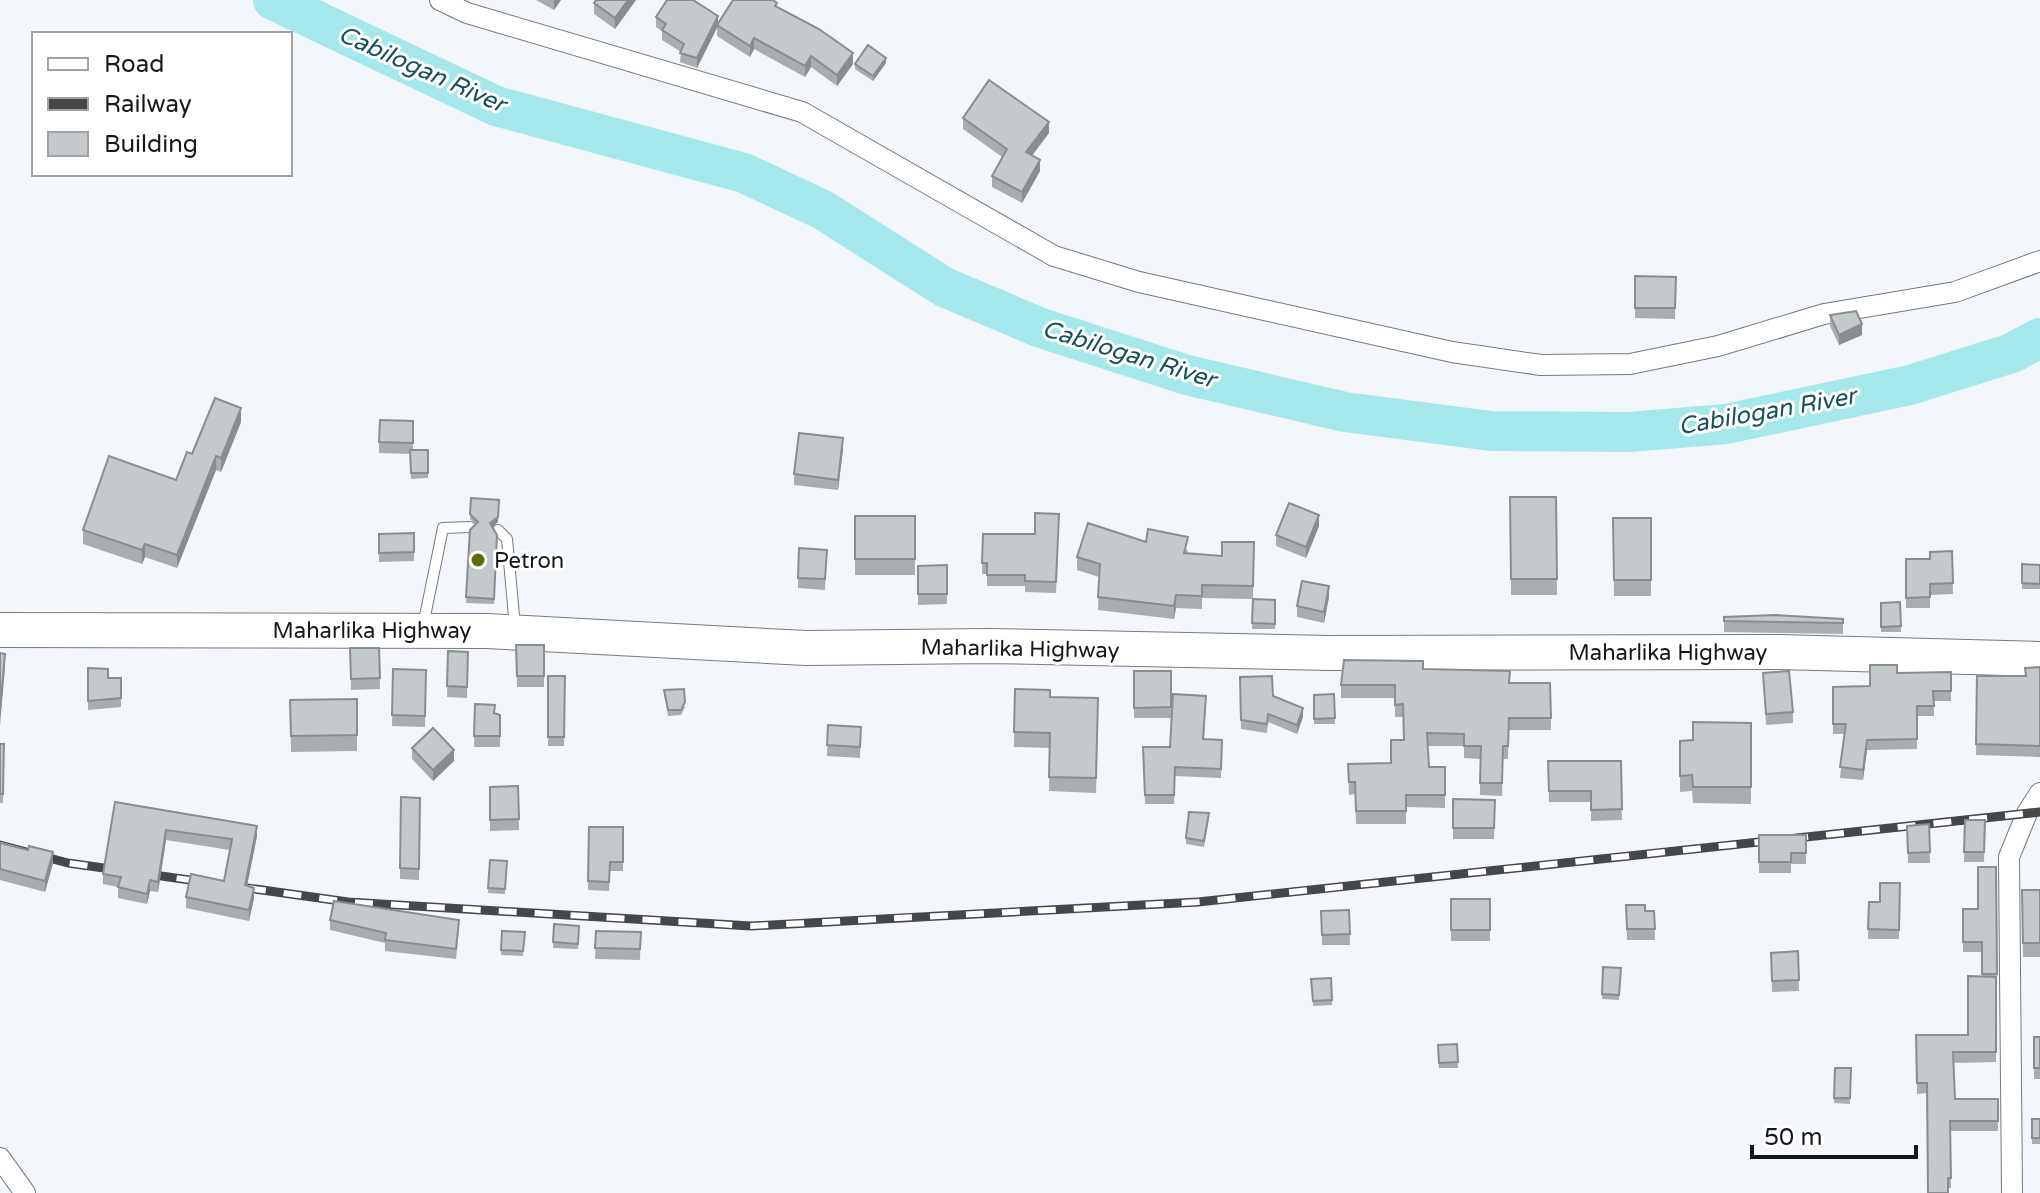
<svg xmlns="http://www.w3.org/2000/svg" width="2040" height="1193" viewBox="0 0 2040 1193" font-family="'Varela Round',sans-serif">
<style>
.lines{fill:none;stroke-linecap:round;stroke-linejoin:round}
.river{stroke:#a4e8ec;stroke-width:40}
.service-casing{stroke:#76797c;stroke-width:12}
.minor-casing{stroke:#76797c;stroke-width:22}
.trunk-casing{stroke:#76797c;stroke-width:36}
.service{stroke:#fff;stroke-width:10}
.minor{stroke:#fff;stroke-width:20}
.trunk{stroke:#fff;stroke-width:34}
.rail-casing{stroke:#464749;stroke-width:9}
.rail{stroke:#fff;stroke-width:6;stroke-dasharray:18;stroke-linecap:butt}
.wall{fill:#a9adaf}
.shaded-wall{fill:#898d8f}
.building{fill:#c4c9cc;stroke:#898d8f;stroke-width:2}
.poi-dot{fill:#61690d;stroke:#fff;stroke-width:3}
.labels{text-anchor:middle;stroke-width:6;stroke-linejoin:round;paint-order:stroke}
.poi-label{font-size:22px;fill:#171819;stroke:#fff;text-anchor:start}
.street-label{font-size:22px;fill:#171819;stroke:#fff}
.water-label{font-size:24px;font-style:italic;fill:#165155;stroke:#fff}
</style>
<rect width="100%" height="100%" fill="#f3f6fb"/>
<g class="lines">
<!-- river -->
<polyline class="river" points="273,0 496,106 744,173 823,210 944,287 1041,328 1187,375 1345,412 1491,431 1629,432 1726,424 1910,385 2012,353 2040,338"/>
<defs>
<g id="service">
<polyline points="498,530 507,539 515,627"/>
<polyline points="423,626 443,528 470,527"/>
</g>
<g id="minor">
<polyline points="440,0 467,13 802,112 1054,256 1139,282 1452,352 1541,365 1630,364 1718,346 1824,314 1955,292 2040,261"/>
<polyline points="0,1158 25,1193"/>
<polyline points="2012,1193 2009,857 2027,813 2040,793"/>
</g>
<polyline id="trunk" points="0,630 487,631 806,648 988,646 1330,653 1779,652 2040,659"/>
</defs>
<!-- service casing -->
<use href="#service" class="service-casing"/>
<!-- minor casing -->
<use href="#minor" class="minor-casing"/>
<!-- trunk casing -->
<use href="#trunk" class="trunk-casing"/>
<!-- service -->
<use href="#service" class="service"/>
<!-- minor -->
<use href="#minor" class="minor"/>
<!-- trunk -->
<use href="#trunk" class="trunk"/>
<defs>
<polyline id="rail" points="0,845 68,863 348,902 751,926 1198,902 2040,812"/>
</defs>
<!-- rail casing -->
<use href="#rail" class="rail-casing"/>
<!-- rail -->
<use href="#rail" class="rail"/>
</g>
<!-- wall -->
<g class="wall">
<polygon points="536,0 561,0 554,10"/>
<polygon points="636,0 615,29 594,14 594,3"/>
<polygon points="777,7 853,64 837,86 811,67 805,77 754,49 750,57 717,36 717,27 697,68 680,62 681,52 662,40 662,31 656,27 656,17 718,24"/>
<polygon points="886,63 873,81 855,69 855,64"/>
<polygon points="963,118 1049,133 1032,156 1040,171 1022,203 992,187 992,176 1002,157 963,129"/>
<polygon points="1635,276 1676,277 1675,319 1635,318"/>
<polygon points="1830,315 1862,335 1839,345 1830,326"/>
<polygon points="413,421 413,450 428,450 428,478 411,479 410,454 379,453 379,442"/>
<polygon points="241,422 221,472 216,470 177,568 145,557 142,564 83,544 83,530 176,480 192,454"/>
<polygon points="843,449 838,490 794,485 794,474"/>
<polygon points="1510,497 1556,497 1557,595 1511,595"/>
<polygon points="471,498 498,522 492,527 497,535 494,604 466,603 470,530 475,524 470,519"/>
<polygon points="1059,514 1056,593 1025,592 1025,586 987,586 987,574 982,574 983,534 1035,534"/>
<rect x="855" y="516" width="60" height="59"/>
<polygon points="1613,518 1651,518 1651,596 1614,596"/>
<polygon points="1319,526 1306,558 1276,546 1276,535"/>
<polygon points="414,533 414,561 379,562 379,534"/>
<polygon points="1146,542 1188,550 1187,553 1222,556 1254,542 1253,599 1202,598 1202,609 1176,608 1174,619 1098,610 1099,577 1077,570 1077,557"/>
<polygon points="827,550 825,590 798,588 798,578"/>
<polygon points="1952,551 1953,594 1930,595 1930,608 1906,608 1906,559 1930,559"/>
<polygon points="2022,564 2040,565 2040,589 2022,589"/>
<polygon points="947,565 947,604 918,605 918,566"/>
<polygon points="1329,597 1324,623 1297,617 1297,606"/>
<polygon points="1253,599 1275,600 1275,629 1252,629"/>
<polygon points="1900,602 1901,632 1881,632 1881,603"/>
<polygon points="1724,617 1843,619 1843,634 1724,632"/>
<polygon points="516,645 544,645 544,687 517,687"/>
<polygon points="350,648 379,648 380,689 351,690"/>
<polygon points="448,651 468,652 467,698 447,697"/>
<polygon points="2040,667 2040,757 1976,755 1977,676 2026,676"/>
<polygon points="88,668 108,678 121,678 121,707 88,710"/>
<polygon points="393,669 426,670 425,727 392,726"/>
<polygon points="1423,669 1509,683 1550,683 1551,730 1509,730 1508,759 1503,759 1502,796 1480,795 1480,759 1464,758 1464,746 1428,746 1429,767 1445,767 1445,808 1406,807 1406,824 1356,824 1355,794 1349,795 1348,764 1391,763 1404,740 1403,717 1395,717 1395,698 1341,698 1341,685"/>
<rect x="1134" y="671" width="37" height="47"/>
<polygon points="1951,672 1951,701 1934,701 1934,716 1917,716 1917,749 1867,750 1863,780 1840,778 1844,734 1833,734 1833,687 1870,686 1897,673"/>
<polygon points="1763,673 1793,712 1793,723 1766,725"/>
<polygon points="548,676 565,676 564,746 548,746"/>
<polygon points="1240,677 1273,696 1303,717 1297,734 1268,722 1267,733 1241,729"/>
<polygon points="1015,689 1050,697 1098,698 1096,793 1049,791 1050,748 1014,747"/>
<polygon points="664,690 685,707 681,715 668,716"/>
<polygon points="1334,694 1335,724 1314,724 1314,695"/>
<polygon points="357,699 357,751 291,752 290,700"/>
<polygon points="475,704 500,715 500,747 474,747"/>
<polygon points="1206,705 1204,739 1222,740 1221,778 1175,776 1174,804 1145,804 1143,747 1170,747"/>
<polygon points="1751,723 1751,804 1693,803 1692,791 1680,792 1680,741 1693,740"/>
<polygon points="828,725 861,727 860,758 827,756"/>
<polygon points="0,744 4,744 3,803 0,803"/>
<polygon points="412,748 454,761 433,781 412,759"/>
<polygon points="1548,761 1621,761 1622,820 1591,821 1591,802 1549,802"/>
<polygon points="518,786 519,830 490,831 490,787"/>
<polygon points="420,798 419,880 400,879 400,868"/>
<polygon points="1453,799 1495,800 1494,839 1453,839"/>
<polygon points="115,802 257,836 247,886 254,898 249,921 186,908 186,897 224,881 230,850 166,840 158,892 150,891 147,904 118,898 118,887 103,884 103,874"/>
<polygon points="1209,818 1204,847 1186,844 1186,838"/>
<polygon points="1965,820 1985,820 1984,862 1964,862"/>
<polygon points="1929,824 1930,863 1908,863 1907,826"/>
<polygon points="589,827 623,827 623,871 610,871 609,891 588,890"/>
<polygon points="1759,835 1806,835 1806,864 1791,864 1791,873 1759,873"/>
<polygon points="0,843 53,863 45,892 0,880"/>
<polygon points="490,860 507,861 505,894 488,893"/>
<polygon points="1900,883 1899,939 1868,939 1869,902 1880,902"/>
<polygon points="2022,890 2040,890 2040,957 2023,957"/>
<rect x="1451" y="899" width="39" height="42"/>
<polygon points="1626,905 1645,911 1654,911 1655,940 1627,940"/>
<polygon points="1963,909 1978,909 1997,974 1996,1062 1954,1063 1955,1099 1998,1099 1998,1131 1950,1131 1951,1188 1948,1188 1927,1093 1917,1094 1916,1035 1968,1035 1982,976 1982,952 1963,952"/>
<polygon points="1349,910 1350,945 1322,945 1321,911"/>
<polygon points="330,920 459,930 456,959 385,951 385,943 330,930"/>
<polygon points="554,924 579,926 578,949 553,948"/>
<polygon points="502,931 525,932 523,956 501,955"/>
<polygon points="596,931 641,932 640,960 595,959"/>
<polygon points="1798,951 1799,991 1772,992 1771,953"/>
<polygon points="1603,967 1621,968 1619,1000 1602,999"/>
<polygon points="1331,978 1332,1005 1313,1006 1311,979"/>
<rect x="2034" y="1037" width="6" height="42"/>
<polygon points="1457,1044 1458,1068 1439,1068 1438,1045"/>
<polygon points="1835,1068 1851,1068 1850,1104 1834,1103"/>
<rect x="2032" y="1119" width="8" height="25"/>
</g>
<!-- shaded-wall -->
<g class="shaded-wall">
<polygon points="554,0 561,0 554,10"/>
<polygon points="628,0 636,0 615,29 615,18"/>
<polygon points="718,16 718,26 697,68 697,58"/>
<polygon points="754,38 754,49 750,57 750,46"/>
<polygon points="853,53 853,64 837,86 837,75"/>
<polygon points="811,56 811,67 805,77 805,66"/>
<polygon points="886,58 886,63 873,81 873,76"/>
<polygon points="1049,122 1049,133 1026,163 1026,152"/>
<polygon points="1040,160 1040,171 1022,203 1022,192"/>
<polygon points="1862,324 1862,335 1839,345 1839,335"/>
<polygon points="241,408 241,422 221,472 221,458"/>
<polygon points="843,438 843,449 838,490 838,480"/>
<polygon points="216,456 216,470 177,568 177,555"/>
<polygon points="499,505 498,522 490,529 490,523"/>
<polygon points="1319,515 1319,526 1306,558 1306,547"/>
<polygon points="145,544 145,557 142,564 142,550"/>
<polygon points="1329,586 1329,597 1324,623 1324,612"/>
<polygon points="1176,595 1176,608 1174,619 1174,606"/>
<polygon points="5,654 5,668 0,725 0,710"/>
<polygon points="1303,708 1303,717 1297,734 1297,725"/>
<polygon points="1867,740 1867,750 1863,780 1863,770"/>
<polygon points="454,750 454,761 433,781 433,770"/>
<polygon points="257,826 257,836 245,896 245,885"/>
<polygon points="166,830 166,840 158,892 158,882"/>
<polygon points="53,852 53,863 45,892 45,881"/>
<polygon points="150,880 150,891 147,904 147,894"/>
<polygon points="254,888 254,898 249,921 249,910"/>
</g>
<!-- building -->
<g class="building">
<polygon points="596,0 628,0 615,18 594,3"/>
<polygon points="667,0 693,0 718,16 697,58 680,53 684,44 662,30 666,24 656,17"/>
<polygon points="733,0 773,0 777,3 775,6 819,29 853,53 837,75 811,56 805,66 754,38 750,46 717,25"/>
<polygon points="868,45 886,58 873,76 855,64"/>
<polygon points="989,80 1049,122 1026,152 1040,160 1022,192 992,176 1007,149 963,118"/>
<polygon points="1635,276 1676,277 1675,308 1635,308"/>
<polygon points="1856,311 1862,324 1839,335 1830,315"/>
<polygon points="215,398 241,408 221,458 216,456 177,555 145,544 142,550 83,530 109,456 176,480 187,452 192,454"/>
<polygon points="380,420 413,421 413,443 379,442"/>
<polygon points="799,433 843,438 838,480 794,474"/>
<polygon points="410,450 428,450 428,473 411,473"/>
<polygon points="1510,497 1556,497 1557,579 1511,579"/>
<polygon points="471,498 499,500 498,517 490,523 497,535 494,599 466,597 470,530 478,522 470,514"/>
<polygon points="1289,503 1319,515 1306,547 1276,535"/>
<polygon points="1035,513 1059,514 1056,582 1025,581 1025,575 987,575 987,563 982,563 983,534 1035,534"/>
<rect x="855" y="516" width="60" height="43"/>
<polygon points="1613,518 1651,518 1651,580 1614,580"/>
<polygon points="1088,523 1146,542 1148,529 1188,537 1184,553 1222,556 1222,542 1254,542 1253,586 1202,585 1202,596 1176,595 1174,606 1098,597 1100,564 1077,557"/>
<polygon points="414,533 414,552 379,553 379,534"/>
<polygon points="799,548 827,550 825,579 798,578"/>
<polygon points="1952,551 1953,583 1930,584 1930,597 1906,598 1906,559 1930,559 1930,552"/>
<polygon points="2022,564 2040,565 2040,584 2022,583"/>
<polygon points="947,565 947,594 918,594 918,566"/>
<polygon points="1302,581 1329,586 1324,612 1297,606"/>
<polygon points="1253,599 1275,600 1275,624 1252,623"/>
<polygon points="1900,602 1901,626 1881,627 1881,603"/>
<polygon points="1775,615 1843,619 1843,623 1724,621 1724,617"/>
<polygon points="516,645 544,645 544,676 517,676"/>
<polygon points="350,648 379,648 380,678 351,679"/>
<polygon points="448,651 468,652 467,687 447,686"/>
<polygon points="0,653 5,654 0,710"/>
<polygon points="1344,660 1423,661 1423,669 1510,671 1509,683 1550,683 1551,718 1509,718 1508,746 1503,746 1502,783 1480,783 1481,746 1464,746 1464,734 1427,733 1429,767 1445,767 1445,795 1406,795 1406,811 1356,811 1355,782 1349,782 1348,764 1391,763 1391,740 1404,740 1403,704 1395,705 1395,685 1341,685"/>
<polygon points="1870,665 1897,665 1897,673 1951,672 1951,691 1933,691 1934,706 1917,706 1917,739 1867,740 1863,770 1840,767 1846,724 1833,724 1833,687 1870,686"/>
<polygon points="2040,667 2040,746 1976,744 1977,676 2026,676 2025,668"/>
<polygon points="88,668 108,669 108,678 121,678 121,698 88,701"/>
<polygon points="393,669 426,670 425,716 392,715"/>
<polygon points="1134,671 1171,671 1171,707 1134,708"/>
<polygon points="1789,671 1793,712 1766,714 1763,673"/>
<polygon points="548,676 565,676 564,737 548,737"/>
<polygon points="1272,676 1273,696 1303,708 1297,725 1268,714 1267,724 1241,720 1240,677"/>
<polygon points="684,689 685,702 681,710 668,710 664,690"/>
<polygon points="1015,689 1050,690 1050,697 1098,698 1096,778 1049,777 1050,733 1014,732"/>
<polygon points="1173,694 1206,696 1203,739 1222,740 1221,769 1175,767 1174,795 1145,795 1143,747 1170,747"/>
<polygon points="1334,694 1335,718 1314,719 1314,695"/>
<polygon points="357,699 357,735 291,736 290,700"/>
<polygon points="475,704 495,705 494,713 500,715 500,736 474,736"/>
<polygon points="1693,722 1751,723 1751,787 1693,787 1692,775 1680,776 1680,741 1693,740"/>
<polygon points="828,725 861,727 860,747 827,745"/>
<polygon points="433,728 454,750 433,770 412,748"/>
<polygon points="0,744 4,744 3,794 0,794"/>
<polygon points="1548,761 1621,761 1622,809 1591,810 1591,791 1549,791"/>
<polygon points="518,786 519,819 490,820 490,787"/>
<polygon points="401,797 420,798 419,869 400,868"/>
<polygon points="1453,799 1495,800 1494,828 1453,828"/>
<polygon points="115,802 257,826 245,885 254,888 249,910 186,897 191,874 224,881 232,839 166,830 158,882 150,880 147,894 118,887 121,877 103,874"/>
<polygon points="1189,812 1209,813 1204,841 1186,838"/>
<polygon points="1965,820 1985,820 1984,852 1964,852"/>
<polygon points="1929,824 1930,852 1908,853 1907,826"/>
<polygon points="589,827 623,827 623,862 610,862 609,882 588,881"/>
<polygon points="1759,835 1806,835 1806,853 1791,853 1791,862 1759,862"/>
<polygon points="0,843 28,850 29,846 53,852 45,881 0,869"/>
<polygon points="490,860 507,861 505,889 488,888"/>
<polygon points="1978,867 1996,867 1997,974 1982,974 1982,942 1963,942 1963,909 1978,909"/>
<polygon points="1880,883 1900,883 1899,930 1868,929 1869,902 1880,902"/>
<polygon points="2022,890 2040,890 2040,943 2023,943"/>
<rect x="1451" y="899" width="39" height="31"/>
<polygon points="334,901 459,920 456,949 385,940 386,933 330,920"/>
<polygon points="1626,905 1645,905 1645,911 1654,911 1655,929 1627,929"/>
<polygon points="1349,910 1350,934 1322,935 1321,911"/>
<polygon points="554,924 579,926 578,944 553,942"/>
<polygon points="502,931 525,932 523,951 501,950"/>
<polygon points="596,931 641,932 640,949 595,948"/>
<polygon points="1798,951 1799,980 1772,981 1771,953"/>
<polygon points="1603,967 1621,968 1619,995 1602,994"/>
<polygon points="1968,976 1996,977 1996,1052 1953,1052 1955,1099 1998,1099 1998,1121 1950,1121 1951,1178 1948,1178 1948,1193 1928,1193 1927,1083 1917,1083 1916,1035 1968,1035"/>
<polygon points="1331,978 1332,1000 1313,1001 1311,979"/>
<rect x="2034" y="1037" width="6" height="31"/>
<polygon points="1457,1044 1458,1062 1439,1063 1438,1045"/>
<polygon points="1835,1068 1851,1068 1850,1098 1834,1098"/>
<rect x="2032" y="1119" width="8" height="19"/>
</g>
<!-- markers -->
<circle class="poi-dot" cx="478" cy="560" r="8"/>
<g class="labels">
<!-- poi labels -->
<g class="poi-label">
<text x="494" y="568">Petron</text>
</g>
<!-- street labels -->
<g class="street-label">
<text x="372" y="638">Maharlika Highway</text>
<text transform="translate(1020 648) rotate(1)" y="8">Maharlika Highway</text>
<text x="1668" y="660">Maharlika Highway</text>
</g>
<!-- water labels -->
<g class="water-label">
<text transform="translate(422 69) rotate(24)" y="8">Cabilogan River</text>
<text transform="translate(1129 354) rotate(17)" y="8">Cabilogan River</text>
<text transform="translate(1767 411) rotate(-10)" y="8">Cabilogan River</text>
</g>
</g>
<!-- legend -->
<rect x="32" y="32" width="260" height="144" fill="#ffffff" stroke="#a2a3a3" stroke-width="2"/>
<rect x="48" y="58" width="40" height="12" fill="#ffffff" stroke="#a2a3a3" stroke-width="2"/>
<text x="104" y="72" font-size="24" fill="#171819">Road</text>
<rect x="48" y="98" width="40" height="12" fill="#464749" stroke="#a2a3a3" stroke-width="2"/>
<text x="104" y="112" font-size="24" fill="#171819">Railway</text>
<rect x="48" y="132" width="40" height="24" fill="#c4c9cc" stroke="#a2a3a3" stroke-width="2"/>
<text x="104" y="152" font-size="24" fill="#171819">Building</text>
<!-- scale -->
<path d="M1752 1145v12h164v-12" fill="none" stroke="#171819" stroke-width="4"/>
<text x="1764" y="1145" font-size="24" fill="#171819" stroke="#ffffff" stroke-width="6" paint-order="stroke">50 m</text>
</svg>
